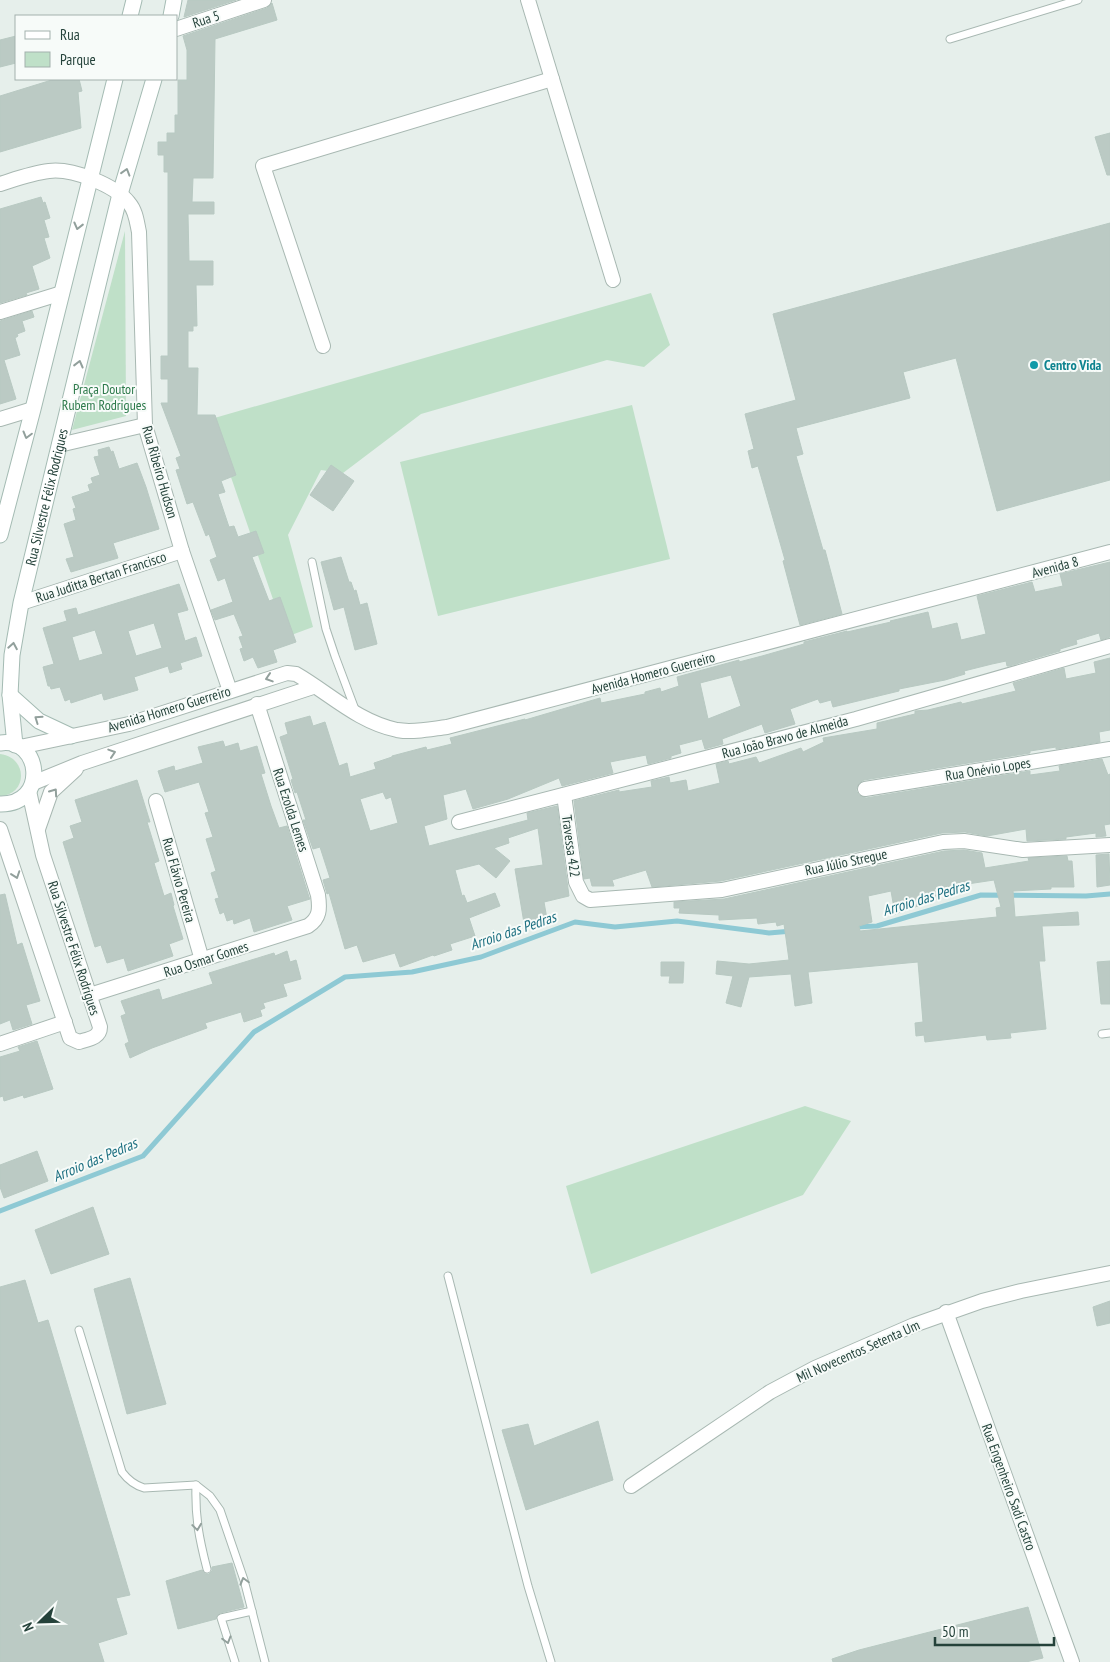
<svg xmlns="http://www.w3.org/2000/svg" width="1110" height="1662" viewBox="0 0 1110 1662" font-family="'PT Sans Narrow',sans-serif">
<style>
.green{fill:#bfe0c8}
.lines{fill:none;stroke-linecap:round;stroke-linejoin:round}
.stream{stroke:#8ec9d4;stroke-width:5}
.building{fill:#bbcac4;stroke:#b8c9c2;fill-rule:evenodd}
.lane-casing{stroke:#a8b8b2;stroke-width:9}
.street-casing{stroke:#a8b8b2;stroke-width:16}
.secondary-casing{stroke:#a4bbb3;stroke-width:17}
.lane{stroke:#fff;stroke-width:7}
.street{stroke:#fff;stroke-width:14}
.secondary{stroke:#fff;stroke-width:15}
.oneway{stroke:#92a09c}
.culture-dot{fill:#0f9aa8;stroke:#f7fbf9;stroke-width:2}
.labels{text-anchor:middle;stroke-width:4;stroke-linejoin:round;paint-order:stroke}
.street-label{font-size:14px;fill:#24423a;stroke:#f7fbf9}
.culture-label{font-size:14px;font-weight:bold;fill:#0d838f;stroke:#f7fbf9;text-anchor:start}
.park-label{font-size:14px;fill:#2d7a4b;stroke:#f7fbf9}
.water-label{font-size:15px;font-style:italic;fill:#1c6f80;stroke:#f7fbf9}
</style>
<rect width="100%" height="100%" fill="#e6efeb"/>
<!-- green -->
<g class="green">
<polygon points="125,231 126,416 72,430"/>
<polygon points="651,293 670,345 644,367 607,360 421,414 343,473 321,470 288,535 313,627 286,637 211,419"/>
<polygon points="632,405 670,559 438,616 400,462"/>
<path d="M0 754C28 757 28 795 0 796Z"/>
<polygon points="805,1106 851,1121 803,1195 591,1274 566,1186"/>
</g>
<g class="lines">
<!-- stream -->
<g class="stream">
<polyline points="853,927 877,926 981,895 1086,896 1110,894"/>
<polyline points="0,1211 143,1156 254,1032 345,977 412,972 481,957 575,922 615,927 677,921 769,933 792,931"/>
</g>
</g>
<!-- building -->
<g class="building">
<polygon points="188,0 236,0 184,17"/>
<polygon points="272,3 277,20 215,39 213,178 193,178 192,202 214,202 214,214 188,214 189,261 213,261 213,285 196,285 197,326 193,326 193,331 188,331 188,368 198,368 197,415 215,415 236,475 221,481 225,492 218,494 229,527 234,526 238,537 256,531 264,553 252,557 269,601 280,597 296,642 273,650 277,662 258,668 253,657 244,661 240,649 243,648 239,637 243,636 234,614 215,620 211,610 233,602 225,578 218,581 210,560 217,557 209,534 206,536 193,502 187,504 176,470 180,469 176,458 181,456 161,403 168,403 168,379 161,379 161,356 168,356 168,172 164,172 164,155 158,155 158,142 167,142 167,133 175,133 175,115 178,115 178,80 187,80 187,50 183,36 267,8"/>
<polygon points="16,36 16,63 0,67 0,40"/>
<polygon points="55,79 79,79 82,91 78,92 81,128 0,152 0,96"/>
<polygon points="1110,133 1110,175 1107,175 1095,137"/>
<polygon points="41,197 43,203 45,202 50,218 44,220 49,237 44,238 50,258 32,266 39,289 26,293 27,295 0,303 0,209"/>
<polygon points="1110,223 1110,480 997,511 956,358 903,372 910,398 796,428 803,454 796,456 823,550 825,550 842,614 800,625 783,561 785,560 758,466 752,468 748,451 754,449 745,414 796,400 773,314"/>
<polygon points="32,311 34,317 22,321 25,331 17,334 18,336 15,338 20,355 4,360 16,399 0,404 0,321"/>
<polygon points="109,447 111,452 113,451 119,469 137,463 146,487 159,529 113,543 118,558 71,572 66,559 74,557 64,524 76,520 73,509 76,508 72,497 90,491 88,485 93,483 91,478 100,475 94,457 99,456 98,450"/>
<polygon points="331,465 354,481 333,511 310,495"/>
<polygon points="341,557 349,582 351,582 354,591 356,590 360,605 367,603 377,644 355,650 344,607 334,610 321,562"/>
<path d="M1110 562V637L1101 640 1099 633 1076 640 1077 644 1060 649V651L1009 666H1007L1006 661 992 664 964 671 965 674 945 680 899 689V691L833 707 831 700 820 703 818 699 790 709 795 724 765 733 762 724 722 739 723 744 705 749 702 739 679 745 681 753 671 756V758L648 764 646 755 610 762 613 773 562 786 559 778 508 799 473 809 466 789 443 795 447 819 424 826 429 846 528 820 527 813 557 806 569 896 544 902 547 919 524 923 515 869 543 865 538 828 508 838 509 843 494 848 510 861 496 878 479 864 455 870 462 896 464 895 467 903 495 893 500 906 469 918 475 936 450 944 452 950 434 956 433 955 400 967 395 953 363 962 357 945 345 949 329 893 327 894 323 880 330 878 320 847 313 849 303 820H306L297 792 295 793 291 780 293 779 280 737 288 734 285 723 310 716 313 726 325 722 339 766 347 763 350 777 376 769 374 763 392 757V756L426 747 427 750 452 744 450 738 525 719V720L600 698 601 703 645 694V692L660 688 661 692 679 686 677 677 739 660V662L762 656 804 644V642L847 631V632L891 622 890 621 928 612 932 629 957 623 961 640 986 634 977 596 1032 582 1035 592 1063 586 1060 574ZM731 675 741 706 708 719 700 683ZM383 792 386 799 391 797 398 823 370 831 360 799Z"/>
<path d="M179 584 188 610 177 613 185 641 196 637 202 656 180 663 182 669 170 673 168 666 134 677 138 690 104 700 102 693 71 703 70 699 65 701 60 687 51 689 50 686H48L43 667 54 664 43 628 67 621 64 611 76 608 78 615ZM154 623 162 648 136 656 128 631ZM95 630 103 654 79 661 72 637Z"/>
<polygon points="1110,658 1110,730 1099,732 1100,742 1056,749 1056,747 1030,751 1030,753 864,780 859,783 856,790 859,795 866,798 1030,771 1030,775 1060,771 1059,766 1102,759 1108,775 1110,774 1110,824 1104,825 1106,836 1096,837 1096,833 1066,837 1066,839 1027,841 1026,829 987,836 965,832 942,833 721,881 652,887 646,870 612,880 614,886 592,886 590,878 584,879 574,801 619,790 619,792 652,787 651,781 669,777 670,783 686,780 688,791 720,783 716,764 728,761 729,764 756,757 759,763 801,748 803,752 824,742 823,738 877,729 877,723 915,714 915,711 928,710 961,702 962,704 1016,691 1013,683 1064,668 1066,679 1096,673 1094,662"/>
<polygon points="223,741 225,747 238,743 240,751 257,746 265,773 261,774 271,806 279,828 287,826 309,897 310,899 287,906 292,920 254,932 250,918 234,924 233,919 227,921 224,912 220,914 215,899 219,898 211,873 216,871 206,839 213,837 205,813 209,812 199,782 165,792 158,771 174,766 175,771 203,763 198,747"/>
<polygon points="137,780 150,822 147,822 159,861 154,863 164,896 171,893 174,905 173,906 183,939 169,944 173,956 128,971 124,958 107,963 101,945 95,947 63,842 74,838 70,826 82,822 75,800"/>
<path d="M964 850 982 853 985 868 1029 861 1028 858 1067 856 1068 861H1072L1074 887H1051V889L1013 891 1015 917 1078 912 1079 925 1042 926 1045 961H1039L1046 1029 1010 1033 1011 1038 987 1040 986 1035 925 1042 924 1035 916 1036 915 1023 923 1022 918 962 808 972 812 1003 795 1006 791 974 749 977 741 1007 726 1003 733 976 716 974 717 961 749 964 789 960 784 924 777 926 776 922 758 924 757 918 719 920V915L679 913 680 908H674V902L724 899 944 851ZM994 880 1001 907 996 908 997 917 860 931 859 926 872 922 868 896 891 891 895 914 938 899 934 889Z"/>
<polygon points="1109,854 1110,885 1097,887 1096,855"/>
<polygon points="5,894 17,945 22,943 40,1001 26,1005 32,1024 13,1030 10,1020 0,1024 0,895"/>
<polygon points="287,951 290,962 296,960 301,979 283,984 287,996 263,1003 265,1008 260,1010 262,1016 244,1022 241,1012 205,1023 207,1028 152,1048 130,1058 125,1044 129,1042 121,1016 126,1014 121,1001 159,989 162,1000 213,984 209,973 274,953 275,956"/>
<polygon points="1110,961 1110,1004 1101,1004 1097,962"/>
<polygon points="661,962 684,962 683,983 669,983 670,976 661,976"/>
<polygon points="37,1041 53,1089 24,1098 23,1095 4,1101 3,1096 0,1097 0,1057 20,1051 18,1047"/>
<polygon points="37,1151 48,1181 4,1198 0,1187 0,1165"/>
<polygon points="93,1207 109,1254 51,1274 35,1230"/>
<polygon points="130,1278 166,1404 127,1414 94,1289"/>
<polygon points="25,1280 38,1323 48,1320 130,1595 116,1598 127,1634 98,1643 104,1662 0,1662 0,1287"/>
<polygon points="1110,1301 1110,1323 1097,1326 1093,1307"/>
<polygon points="598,1421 613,1480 526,1510 502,1430 528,1424 534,1446"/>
<polygon points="232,1563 244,1607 220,1613 217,1615 216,1619 178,1629 166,1581 202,1570 205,1574 209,1574 212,1571 212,1567"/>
<polygon points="1028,1607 1043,1658 1026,1662 833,1662 832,1659 859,1650"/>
</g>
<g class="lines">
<defs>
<g id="lane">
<polyline points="950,39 1078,0"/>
<polyline points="312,562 326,629 335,656 356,712"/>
<polyline points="1102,1034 1110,1033"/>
<polyline points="448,1276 528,1586 551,1662"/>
<path d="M79 1330 122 1472C128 1480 134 1485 144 1488L196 1485 210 1496 220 1510 244 1580 265 1662"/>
<path d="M196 1485C195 1517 199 1538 207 1569"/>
<polyline points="235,1662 221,1618 252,1611"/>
</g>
<g id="street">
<polyline points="528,0 613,280"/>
<polyline points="176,29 264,0"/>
<path d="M0 184C16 179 32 173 49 171 72 168 115 185 129 203 136 211 137 223 139 232L145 425 182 551 230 691"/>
<polyline points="0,312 62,293"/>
<polyline points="323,346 263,166 552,79"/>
<polyline points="0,419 33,409"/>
<polyline points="59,445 145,425"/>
<polyline points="21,603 182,551"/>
<path d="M20 747 129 724 287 673 296 674C329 693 358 722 397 730 414 733 431 729 447 727L1110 552"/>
<polyline points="33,783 82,763 313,687"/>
<polyline points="865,789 1110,749"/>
<polyline points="564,795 576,882 583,896 590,900 722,890 943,842 964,841 1023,850 1110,845"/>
<polyline points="156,801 202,960"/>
<polyline points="459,822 856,719 1110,646"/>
<path d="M0 829 70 1038 79 1042C88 1039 100 1038 100 1027L43 855 29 791"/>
<polyline points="38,829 51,792 76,769"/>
<path d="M90 995 308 926C320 918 320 909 318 895L257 704"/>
<polyline points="0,1044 65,1022"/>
<polyline points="946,1312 1072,1662"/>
<polyline points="631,1486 770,1392 815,1368 914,1325 982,1301 1021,1291 1110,1273"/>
</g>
<g id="secondary">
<polyline points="130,16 134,0"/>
<polyline points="171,16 174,0"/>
<polyline points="0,535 33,409 115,79"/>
<polyline points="10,695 39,721 71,736"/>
<path d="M0 743C41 736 49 805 0 804"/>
<path id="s1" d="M15 745 10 695 12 655 21 603 120 194 154 79"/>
</g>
</defs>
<!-- lane casing -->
<use href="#lane" class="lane-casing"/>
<!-- street casing -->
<use href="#street" class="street-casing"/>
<!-- secondary casing -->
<use href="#secondary" class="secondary-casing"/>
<!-- lane -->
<use href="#lane" class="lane"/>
<!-- street -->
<use href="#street" class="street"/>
<!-- secondary -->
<use href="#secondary" class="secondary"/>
</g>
<!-- one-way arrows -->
<defs><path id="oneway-chevron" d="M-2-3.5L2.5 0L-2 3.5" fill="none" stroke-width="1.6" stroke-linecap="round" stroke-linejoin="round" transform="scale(1.25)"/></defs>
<g class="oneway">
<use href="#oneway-chevron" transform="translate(126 172) rotate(-73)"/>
<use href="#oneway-chevron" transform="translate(78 226) rotate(104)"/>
<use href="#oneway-chevron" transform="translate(79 364) rotate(-76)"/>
<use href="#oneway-chevron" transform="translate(27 435) rotate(105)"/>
<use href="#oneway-chevron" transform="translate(13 646) rotate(-80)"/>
<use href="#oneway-chevron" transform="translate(269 678) rotate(162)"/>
<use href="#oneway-chevron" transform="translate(38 719) rotate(-145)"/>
<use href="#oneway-chevron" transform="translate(112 753) rotate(-18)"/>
<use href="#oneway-chevron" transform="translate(54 792) rotate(-55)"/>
<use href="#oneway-chevron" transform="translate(16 875) rotate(71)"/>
<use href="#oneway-chevron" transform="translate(197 1527) rotate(82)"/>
<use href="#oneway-chevron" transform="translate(244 1581) rotate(-106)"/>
<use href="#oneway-chevron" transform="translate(227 1640) rotate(74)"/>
</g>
<!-- markers -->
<circle class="culture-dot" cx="1034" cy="365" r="5"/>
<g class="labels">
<!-- street labels -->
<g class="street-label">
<text transform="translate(206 19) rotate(-18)" y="5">Rua 5</text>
<text transform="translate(160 472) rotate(74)" y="5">Rua Ribeiro Hudson</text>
<text dy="5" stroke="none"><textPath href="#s1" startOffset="252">Rua Silvestre Félix Rodrigues</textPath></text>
<text transform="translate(1055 567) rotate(-15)" y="5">Avenida 8</text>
<text transform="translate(101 577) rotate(-18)" y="5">Rua Juditta Bertan Francisco</text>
<text transform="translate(653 673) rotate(-15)" y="5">Avenida Homero Guerreiro</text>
<text transform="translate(169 709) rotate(-17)" y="5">Avenida Homero Guerreiro</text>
<text transform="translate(785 737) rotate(-15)" y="5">Rua João Bravo de Almeida</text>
<text transform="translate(988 769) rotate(-9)" y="5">Rua Onévio Lopes</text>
<text transform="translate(291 810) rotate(72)" y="5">Rua Ezolda Lemes</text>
<text transform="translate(571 846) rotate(82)" y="5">Travessa 422</text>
<text transform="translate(846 862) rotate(-12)" y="5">Rua Júlio Stregue</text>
<text transform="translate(179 880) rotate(74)" y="5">Rua Flávio Pereira</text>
<text transform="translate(74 948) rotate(72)" y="5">Rua Silvestre Félix Rodrigues</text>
<text transform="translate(206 959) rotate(-18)" y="5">Rua Osmar Gomes</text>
<text transform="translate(858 1351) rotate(-24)" y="5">Mil Novecentos Setenta Um</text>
<text transform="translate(1009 1487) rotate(70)" y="5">Rua Engenheiro Sadi Castro</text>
</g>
<!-- culture labels -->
<g class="culture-label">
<text x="1044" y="370">Centro Vida</text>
</g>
<!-- park labels -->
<g class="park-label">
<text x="104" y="394">Praça Doutor<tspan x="104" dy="16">Rubem Rodrigues</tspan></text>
</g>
<!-- water labels -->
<g class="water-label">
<text transform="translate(926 898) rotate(-17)" y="5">Arroio das Pedras</text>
<text transform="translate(513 931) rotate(-19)" y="5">Arroio das Pedras</text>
<text transform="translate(95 1160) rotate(-23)" y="5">Arroio das Pedras</text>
</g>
</g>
<!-- legend -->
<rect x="15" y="15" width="162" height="65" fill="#f7fbf9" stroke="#a3b1ad"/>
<rect x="25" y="31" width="25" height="8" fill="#ffffff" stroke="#a3b1ad"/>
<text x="60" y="40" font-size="15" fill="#24423a">Rua</text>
<rect x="25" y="52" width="25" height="15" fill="#bfe0c8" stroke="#a3b1ad"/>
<text x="60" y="65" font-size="15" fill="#24423a">Parque</text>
<!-- north arrow -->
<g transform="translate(40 1622) rotate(247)" stroke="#f7fbf9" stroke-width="4" paint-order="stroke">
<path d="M0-4L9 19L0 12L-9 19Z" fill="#24423a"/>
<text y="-8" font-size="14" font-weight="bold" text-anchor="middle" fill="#24423a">N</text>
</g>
<!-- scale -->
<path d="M935 1637v8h119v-8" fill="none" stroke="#24423a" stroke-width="2.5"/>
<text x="942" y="1637" font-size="15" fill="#24423a" stroke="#f7fbf9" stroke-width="4" paint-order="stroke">50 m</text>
</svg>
